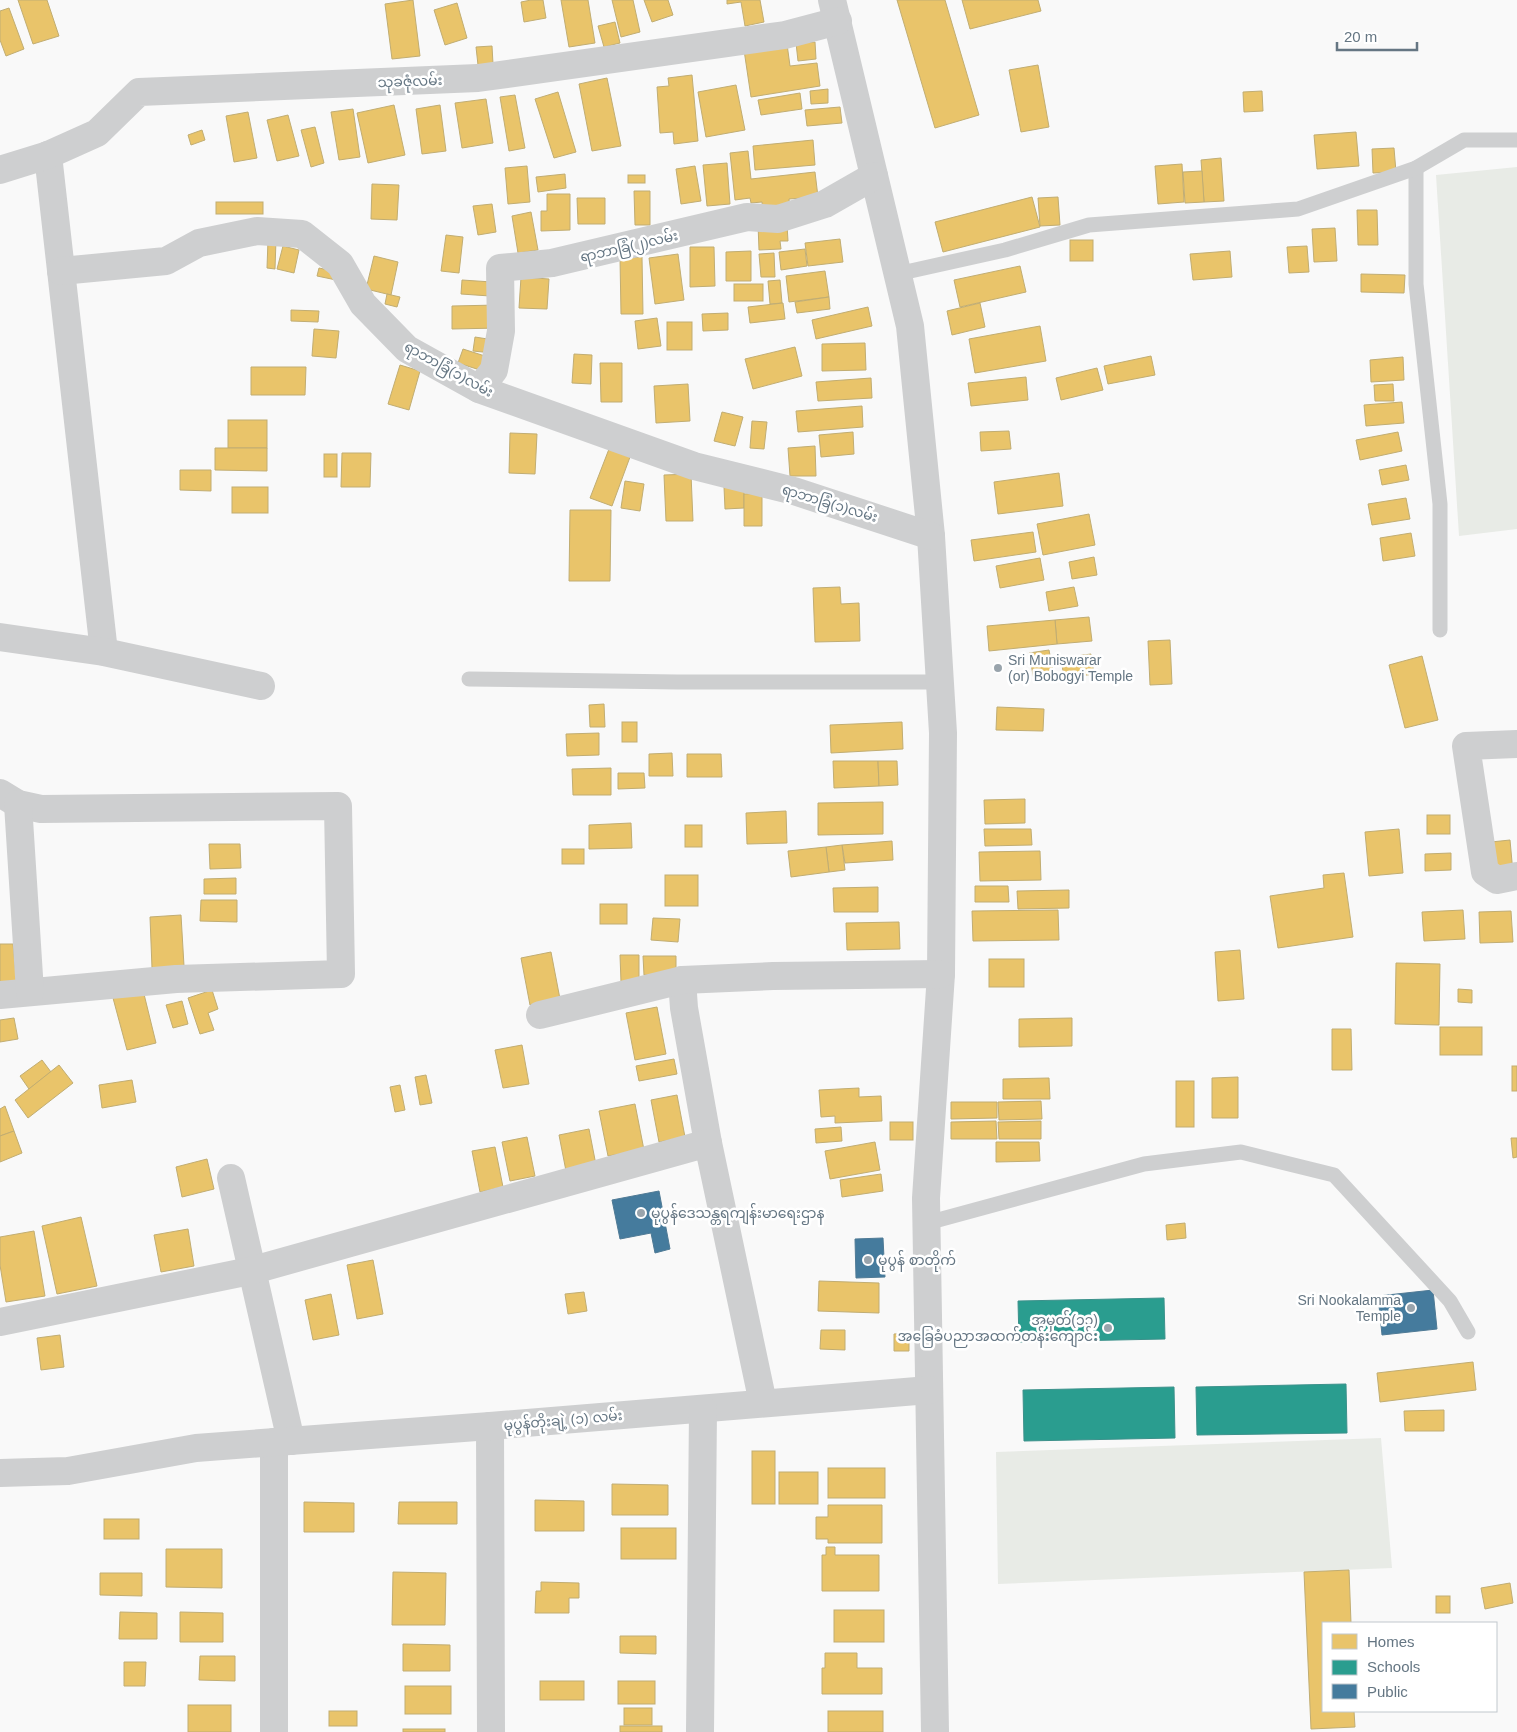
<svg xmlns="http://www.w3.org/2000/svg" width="1517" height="1732" viewBox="0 0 1517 1732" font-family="Helvetica,'Noto Sans Myanmar',sans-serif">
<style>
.green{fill:#e8ebe6}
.homes{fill:#e9c46a;stroke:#c1ad72}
.schools{fill:#2a9d8f;stroke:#3c918b}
.public{fill:#457b9d;stroke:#4f7a95}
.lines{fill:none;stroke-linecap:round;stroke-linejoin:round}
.service{stroke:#cecfd0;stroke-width:15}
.minor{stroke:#cecfd0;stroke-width:28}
.poi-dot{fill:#99a4ac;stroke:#fff;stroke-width:2}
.labels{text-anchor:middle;stroke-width:5;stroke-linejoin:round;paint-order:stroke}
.street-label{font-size:14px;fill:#657683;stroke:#fff}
.poi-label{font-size:14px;fill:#657683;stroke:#fff;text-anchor:start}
</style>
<rect width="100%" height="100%" fill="#f9f9f9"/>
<!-- green -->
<g class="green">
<polygon points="1517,167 1517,529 1459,536 1436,175"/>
<polygon points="1381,1438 1392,1568 998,1584 996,1452"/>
</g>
<!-- homes -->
<g class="homes">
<polygon points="18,0 47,0 59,36 33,44"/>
<polygon points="413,0 420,56 392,59 385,4"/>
<polygon points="531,0 543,0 546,18 524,22 521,2"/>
<polygon points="561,0 588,0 595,43 569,47"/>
<polygon points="612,0 633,0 640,32 621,37"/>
<polygon points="644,0 668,0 673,15 652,22"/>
<polygon points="727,0 760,0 764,22 745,26 741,2 727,4"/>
<polygon points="897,0 945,0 979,115 935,128"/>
<polygon points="962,0 1038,0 1041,11 970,29"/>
<polygon points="457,3 467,38 445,45 434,10"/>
<polygon points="9,8 24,49 6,56 0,40 0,11"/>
<polygon points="615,22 620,43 604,47 598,26"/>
<polygon points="815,42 816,59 798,61 796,43"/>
<polygon points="787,44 790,66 817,63 820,86 751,97 744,50"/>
<polygon points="492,46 493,64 478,65 476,47"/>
<polygon points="1038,65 1049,127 1021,132 1009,70"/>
<polygon points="692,75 698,141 674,144 673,132 660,133 657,87 669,86 668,78"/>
<polygon points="607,78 621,146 592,151 579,84"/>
<polygon points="736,85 745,130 706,137 698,92"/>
<polygon points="828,89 828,103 811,104 810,91"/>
<polygon points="1262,91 1263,111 1244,112 1243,92"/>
<polygon points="558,92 576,152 554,158 535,99"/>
<polygon points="800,93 802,109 761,115 758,100"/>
<polygon points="515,95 525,148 509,151 500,97"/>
<polygon points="486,99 493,143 462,148 455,103"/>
<polygon points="394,105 405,155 368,163 357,113"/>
<polygon points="440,105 446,151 422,154 416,109"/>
<polygon points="840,107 842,123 807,126 805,110"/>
<polygon points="353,109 360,157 339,160 331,112"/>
<polygon points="248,112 257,158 234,162 226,116"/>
<polygon points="288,115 299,156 277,161 267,120"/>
<polygon points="315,127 324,163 311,167 301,130"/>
<polygon points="202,130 205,140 191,145 188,135"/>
<polygon points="1356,132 1359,166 1317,169 1314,135"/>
<polygon points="813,140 815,165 755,170 753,146"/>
<polygon points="1394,148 1396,172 1373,173 1372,149"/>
<polygon points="748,151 751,179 815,172 818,197 789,199 790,212 763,216 762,202 751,203 750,198 735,200 730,153"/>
<polygon points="1221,158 1224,201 1204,202 1201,160"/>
<polygon points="727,163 730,204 707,206 703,165"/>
<polygon points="1182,164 1184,202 1158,204 1155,166"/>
<polygon points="527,166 530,202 508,204 505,168"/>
<polygon points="695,166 701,201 681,204 676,169"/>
<polygon points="1202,171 1204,202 1185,203 1183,172"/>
<polygon points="565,174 566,188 538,192 536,177"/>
<rect x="628" y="175" width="17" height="8"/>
<polygon points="372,184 399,185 397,220 371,219"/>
<polygon points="634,191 650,191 650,225 635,225"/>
<polygon points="547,194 570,194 570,230 541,231 541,211 547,211"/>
<polygon points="1032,197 1040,227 943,252 935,222"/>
<polygon points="1058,197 1060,225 1040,226 1038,198"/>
<polygon points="577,198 605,198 605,224 578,224"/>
<rect x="216" y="202" width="47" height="12"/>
<polygon points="492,204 496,232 478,235 473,206"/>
<polygon points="1357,210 1377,210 1378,245 1358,245"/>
<polygon points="531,212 538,250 518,253 512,216"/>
<polygon points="758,224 787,225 788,241 780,241 781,249 759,250"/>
<polygon points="1335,228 1337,261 1314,262 1312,229"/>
<polygon points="446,235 463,237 459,273 441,271"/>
<polygon points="840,239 843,262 808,266 805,243"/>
<polygon points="268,240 276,240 275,269 267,268"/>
<rect x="1070" y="240" width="23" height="21"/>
<polygon points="283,246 299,250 294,273 277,269"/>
<polygon points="1307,246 1309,272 1289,273 1287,247"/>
<polygon points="690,247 714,247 715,286 690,287"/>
<polygon points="805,249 807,266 781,270 779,252"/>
<polygon points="751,251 751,281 726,281 726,252"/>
<polygon points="1230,251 1232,277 1193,280 1190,254"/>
<polygon points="774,253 775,277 761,277 759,254"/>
<polygon points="678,254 684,300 655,304 649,258"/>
<polygon points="374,256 398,262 391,295 366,289"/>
<polygon points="642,257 643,314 621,314 620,258"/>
<polygon points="1020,266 1026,292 960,307 954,280"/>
<polygon points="319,268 343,273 341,281 317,276"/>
<polygon points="825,271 829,297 789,302 786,276"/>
<polygon points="1361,274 1405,275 1404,293 1361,292"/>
<polygon points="521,277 549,279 547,309 519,308"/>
<polygon points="462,280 492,282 490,296 461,294"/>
<polygon points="780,280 782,303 770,304 768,281"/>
<rect x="734" y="284" width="29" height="17"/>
<polygon points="387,294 400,297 397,307 385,304"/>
<polygon points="829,297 830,309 797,313 795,302"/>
<polygon points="783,303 785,319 750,323 748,307"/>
<polygon points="980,303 985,327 952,335 947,311"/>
<polygon points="498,305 499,328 452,329 452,306"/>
<polygon points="868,307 872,326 816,339 812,320"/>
<polygon points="291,310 319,311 318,322 291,321"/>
<polygon points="728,313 728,330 703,331 702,314"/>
<polygon points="657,318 661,346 638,349 635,321"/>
<rect x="667" y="322" width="25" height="28"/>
<polygon points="1040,326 1046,361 975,373 969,339"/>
<polygon points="314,329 339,331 336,358 312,356"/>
<polygon points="475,337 494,340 492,353 473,351"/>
<polygon points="865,343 866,370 822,371 822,344"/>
<polygon points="795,347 802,376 753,389 745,359"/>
<polygon points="463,349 488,357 483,371 458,363"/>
<polygon points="574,354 592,355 591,384 572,383"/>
<polygon points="1151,356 1155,375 1108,384 1104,366"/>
<polygon points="1403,357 1404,380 1371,382 1370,360"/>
<polygon points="600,363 622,363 622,402 601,402"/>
<polygon points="400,365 420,371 409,410 388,404"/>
<polygon points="251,367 306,367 305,395 251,395"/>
<polygon points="1097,368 1103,390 1061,400 1056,378"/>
<polygon points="1026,377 1028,400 971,406 968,383"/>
<polygon points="871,378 872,398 818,401 816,382"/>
<polygon points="688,384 690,421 656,423 654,386"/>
<polygon points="1393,384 1394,401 1375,401 1374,385"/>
<polygon points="1402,402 1404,423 1366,426 1364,405"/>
<polygon points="862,406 863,427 798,432 796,411"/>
<polygon points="722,412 743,417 735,446 714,441"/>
<rect x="228" y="420" width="39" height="28"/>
<polygon points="752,421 767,422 764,449 750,448"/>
<polygon points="1009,431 1011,449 981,451 980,432"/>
<polygon points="853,432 854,454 821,457 819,435"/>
<polygon points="1398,432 1402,451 1360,460 1356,440"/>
<polygon points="510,433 537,434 535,474 509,473"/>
<polygon points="815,446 816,476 790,476 788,448"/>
<polygon points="215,448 267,448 267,471 215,470"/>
<polygon points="609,449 630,457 612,506 590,498"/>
<polygon points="342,453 371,453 370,487 341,487"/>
<rect x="324" y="454" width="13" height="23"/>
<polygon points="1406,465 1409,480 1382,485 1379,470"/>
<polygon points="180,470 211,470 211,491 180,490"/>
<polygon points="1059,473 1063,506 998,514 994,482"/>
<polygon points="691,474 693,521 666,521 664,475"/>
<polygon points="625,481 644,484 640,511 621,508"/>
<rect x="232" y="487" width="36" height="26"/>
<polygon points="724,487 744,487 744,508 725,509"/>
<polygon points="762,493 762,526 744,526 744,494"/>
<polygon points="1406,498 1410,519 1372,525 1368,504"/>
<polygon points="570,510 611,510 610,581 569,581"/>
<polygon points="1089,514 1095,545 1043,555 1037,524"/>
<polygon points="1033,532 1036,552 974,561 971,540"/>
<polygon points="1411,533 1415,556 1383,561 1380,538"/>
<polygon points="1094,557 1097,575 1072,579 1069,562"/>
<polygon points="1040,558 1044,580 1000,588 996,566"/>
<polygon points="840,587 841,604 859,603 860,641 815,642 813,588"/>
<polygon points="1074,587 1078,606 1049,611 1046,592"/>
<polygon points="1089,617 1092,641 1057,644 1055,620"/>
<polygon points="1055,620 1057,644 989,651 987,626"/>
<polygon points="1170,640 1172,684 1150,685 1148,641"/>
<polygon points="1049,650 1054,676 1034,680 1029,653"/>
<polygon points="1091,654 1094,674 1064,678 1061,658"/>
<polygon points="1422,656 1438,720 1405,728 1389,665"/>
<polygon points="604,704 605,727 590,727 589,705"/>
<polygon points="997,707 1044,709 1043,731 996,730"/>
<rect x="622" y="722" width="15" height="20"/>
<polygon points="902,722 903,749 831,753 830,725"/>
<polygon points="599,733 599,755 567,756 566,734"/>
<polygon points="672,753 673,776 649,776 649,754"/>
<polygon points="687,754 721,754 722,777 687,777"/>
<polygon points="833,761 878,761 879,786 834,788"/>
<polygon points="878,761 897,761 898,785 879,786"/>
<polygon points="611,768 611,795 573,795 572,769"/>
<polygon points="618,773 644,773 645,788 618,789"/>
<polygon points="1025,799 1025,823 985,824 984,800"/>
<polygon points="883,802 883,834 818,835 818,803"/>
<polygon points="786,811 787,843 747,844 746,813"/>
<rect x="1427" y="815" width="23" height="19"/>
<polygon points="631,823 632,848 589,849 589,825"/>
<rect x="685" y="825" width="17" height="22"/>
<polygon points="984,829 1031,829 1032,845 985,846"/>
<polygon points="1399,829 1403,873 1369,876 1365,832"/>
<polygon points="1510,840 1513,873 1494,874 1491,842"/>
<polygon points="892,841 893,860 845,863 842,845"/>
<polygon points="209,844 240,844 241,868 210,869"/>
<polygon points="842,845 845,870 829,872 826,847"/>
<polygon points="826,847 829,872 791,877 788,851"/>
<rect x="562" y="849" width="22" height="15"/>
<polygon points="1040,851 1041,880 980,881 979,852"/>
<polygon points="1451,853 1451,870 1425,871 1425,854"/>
<polygon points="1344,873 1353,937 1278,948 1270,896 1324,888 1323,875"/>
<rect x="665" y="875" width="33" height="31"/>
<polygon points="236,878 236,894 204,894 204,879"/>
<polygon points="975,886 1008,886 1009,902 975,902"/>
<polygon points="878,887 878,912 834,912 833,888"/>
<polygon points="1069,890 1069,908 1018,909 1017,891"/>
<polygon points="201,900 237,900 237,922 200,921"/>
<rect x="600" y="904" width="27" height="20"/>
<polygon points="1058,910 1059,940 973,941 972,911"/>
<polygon points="1463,910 1465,939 1424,941 1422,912"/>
<polygon points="1511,911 1513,942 1480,943 1479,912"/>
<polygon points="181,915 184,966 152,968 150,917"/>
<polygon points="653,918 680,919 678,942 651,940"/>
<polygon points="899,922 900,949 847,950 846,923"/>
<polygon points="0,944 13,944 17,986 0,987"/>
<polygon points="1240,950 1244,999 1218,1001 1215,952"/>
<polygon points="551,952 560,999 530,1005 521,958"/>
<polygon points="620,955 639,955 639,982 621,982"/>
<polygon points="643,956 676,956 676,975 644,975"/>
<rect x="989" y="959" width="35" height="28"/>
<polygon points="1396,963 1440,964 1439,1025 1395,1024"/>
<polygon points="1458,989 1472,990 1472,1003 1458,1002"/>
<polygon points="143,990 156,1043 127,1050 113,998"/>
<polygon points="212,990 218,1009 208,1013 214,1030 200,1034 188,998"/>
<polygon points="182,1001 188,1024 173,1028 166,1005"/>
<polygon points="657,1007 666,1054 635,1060 626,1013"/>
<polygon points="14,1018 18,1039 0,1042 0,1020"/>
<polygon points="1072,1018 1072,1046 1019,1047 1019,1019"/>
<rect x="1440" y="1027" width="42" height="28"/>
<polygon points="1332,1029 1351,1029 1352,1070 1332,1070"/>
<polygon points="522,1045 529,1084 503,1088 495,1050"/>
<polygon points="674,1059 677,1074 639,1081 636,1066"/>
<polygon points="42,1060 51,1072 29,1089 20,1076"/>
<polygon points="59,1065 73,1083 28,1118 15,1100"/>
<rect x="1512" y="1066" width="5" height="25"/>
<polygon points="426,1075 432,1103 420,1105 415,1077"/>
<polygon points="1238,1077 1238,1118 1212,1118 1212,1078"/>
<polygon points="1049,1078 1050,1099 1003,1099 1003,1079"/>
<polygon points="132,1080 136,1102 102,1108 99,1085"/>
<rect x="1176" y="1081" width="18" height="46"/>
<polygon points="400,1085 405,1110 395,1112 390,1087"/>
<polygon points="859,1088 859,1097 881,1096 882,1121 835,1123 835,1116 821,1117 819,1090"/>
<polygon points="677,1095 685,1137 659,1142 651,1100"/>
<polygon points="1041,1101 1042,1119 999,1120 998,1102"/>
<polygon points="951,1102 997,1102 997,1118 951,1119"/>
<polygon points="635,1104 644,1150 608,1156 599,1111"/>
<polygon points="5,1106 14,1131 0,1136 0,1109"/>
<polygon points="996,1121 997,1139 951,1139 951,1122"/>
<polygon points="1041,1121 1041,1139 999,1139 998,1122"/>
<rect x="890" y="1122" width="23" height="18"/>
<polygon points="841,1127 842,1141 816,1143 815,1129"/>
<polygon points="589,1129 596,1165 566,1171 559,1135"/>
<polygon points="14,1131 22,1153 0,1162 0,1136"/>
<polygon points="527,1137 535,1176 510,1181 502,1142"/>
<polygon points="1511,1138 1517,1138 1517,1157 1513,1158"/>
<polygon points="875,1142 880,1170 830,1179 825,1151"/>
<polygon points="996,1142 1039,1142 1040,1161 996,1162"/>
<polygon points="495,1147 503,1187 480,1192 472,1151"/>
<polygon points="207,1159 214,1189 182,1197 176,1167"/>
<polygon points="881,1174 883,1191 842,1197 840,1180"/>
<polygon points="81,1217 97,1286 57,1294 42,1226"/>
<polygon points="1185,1223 1186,1238 1167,1240 1166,1225"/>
<polygon points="188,1229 194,1266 161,1272 154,1235"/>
<polygon points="34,1231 45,1296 6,1302 0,1265 0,1237"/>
<polygon points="373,1260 383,1314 357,1319 347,1265"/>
<polygon points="819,1281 879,1283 879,1313 818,1311"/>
<polygon points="584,1292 587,1311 568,1314 565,1294"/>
<polygon points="331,1294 339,1335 313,1340 305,1300"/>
<polygon points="821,1330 845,1330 845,1350 820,1349"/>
<polygon points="909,1333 909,1351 894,1351 894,1334"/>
<polygon points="60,1335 64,1367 41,1370 37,1338"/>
<polygon points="1473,1362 1476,1390 1380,1402 1377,1373"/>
<polygon points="1444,1410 1444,1431 1405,1431 1404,1411"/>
<rect x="752" y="1451" width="23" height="53"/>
<rect x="828" y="1468" width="57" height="30"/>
<rect x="779" y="1472" width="39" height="32"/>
<polygon points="612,1484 668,1485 668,1515 612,1515"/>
<polygon points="535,1500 584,1501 584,1531 535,1531"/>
<polygon points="304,1502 354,1503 354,1532 304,1532"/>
<polygon points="399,1502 457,1502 457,1524 398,1524"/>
<polygon points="828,1505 882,1505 882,1543 828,1543 828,1539 816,1539 816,1517 828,1517"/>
<rect x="104" y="1519" width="35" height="20"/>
<rect x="621" y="1528" width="55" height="31"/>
<polygon points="826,1547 835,1547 835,1555 879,1555 879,1591 822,1591 822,1555 826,1555"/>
<polygon points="166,1549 222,1549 222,1588 166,1587"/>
<polygon points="1349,1570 1351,1623 1323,1623 1323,1711 1354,1711 1355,1727 1311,1729 1304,1572"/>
<polygon points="393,1572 446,1573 445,1625 392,1625"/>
<polygon points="100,1573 142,1573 142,1596 100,1595"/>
<polygon points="541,1582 579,1583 579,1598 569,1598 569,1613 535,1613 536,1591 541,1591"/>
<polygon points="1510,1583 1513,1603 1485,1609 1481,1588"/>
<rect x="1436" y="1596" width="14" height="17"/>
<rect x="834" y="1610" width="50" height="32"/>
<polygon points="120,1612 157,1613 157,1639 119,1639"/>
<polygon points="180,1612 223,1613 223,1642 180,1642"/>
<polygon points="620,1636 656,1636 656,1654 620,1653"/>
<polygon points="403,1644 450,1645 450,1671 403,1671"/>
<polygon points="825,1653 857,1653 857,1668 882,1668 882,1694 822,1694 822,1668 825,1668"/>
<polygon points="200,1656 235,1656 235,1681 199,1680"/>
<polygon points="124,1662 146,1662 145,1686 124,1686"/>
<rect x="540" y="1681" width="44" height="19"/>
<rect x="618" y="1681" width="37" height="23"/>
<rect x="405" y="1686" width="46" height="28"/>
<rect x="188" y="1705" width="43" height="27"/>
<rect x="624" y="1708" width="28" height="17"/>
<rect x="329" y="1711" width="28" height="15"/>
<rect x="828" y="1711" width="55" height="21"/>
<rect x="620" y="1726" width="42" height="6"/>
<rect x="403" y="1729" width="42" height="3"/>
</g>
<!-- schools -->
<g class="schools">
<polygon points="1164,1298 1165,1339 1019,1342 1018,1301"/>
<polygon points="1346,1384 1347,1433 1197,1435 1196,1387"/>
<polygon points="1174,1387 1175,1438 1024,1441 1023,1390"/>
</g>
<!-- public -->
<g class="public">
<polygon points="659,1191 670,1249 655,1253 651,1233 620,1239 612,1200"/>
<polygon points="883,1238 885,1277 856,1278 855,1239"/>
<polygon points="1433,1290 1437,1329 1382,1335 1378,1296"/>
</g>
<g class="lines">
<!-- service -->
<g class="service">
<polyline points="1416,168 1416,284 1440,504 1440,630"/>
<polyline points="897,274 1005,250 1089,225 1298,209 1416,168 1464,140 1517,140"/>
<polyline points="469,679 677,682 940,682"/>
<polyline points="927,1223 1144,1164 1241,1152 1334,1175 1450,1301 1468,1332"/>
</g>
<!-- minor -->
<g class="minor">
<polyline points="832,0 910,326 931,536 943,733 941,974 926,1198 935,1732"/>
<polyline points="48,155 104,652"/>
<polyline points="0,170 48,155 97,133 139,92 478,78 785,35 838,21"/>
<polyline points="61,271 166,261 199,243 257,231 302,234 340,264 363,304 407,349 479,389 694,466 794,491 931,536"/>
<polyline points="479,389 494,370 501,331 500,268 552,263 747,217 778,219 825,204 874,176"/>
<polyline points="0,637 104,652 261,686"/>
<polyline points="1517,744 1466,746 1485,872 1497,880 1517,876"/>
<polyline points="0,793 18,804 41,809 338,806 341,974 176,979 0,995"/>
<polyline points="18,804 30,992"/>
<polyline points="682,980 684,1008 708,1143"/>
<polyline points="540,1015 682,980 773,976 941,974"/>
<polyline points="231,1178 291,1441"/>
<polyline points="0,1322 250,1271 708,1143 763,1403"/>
<polyline points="490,1426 491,1732"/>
<polyline points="274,1442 274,1732"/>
<polyline points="0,1473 68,1471 196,1448 490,1426 929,1390"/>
<polyline points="700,1732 703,1409"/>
</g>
</g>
<!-- markers -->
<g class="poi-dot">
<circle cx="998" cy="668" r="5"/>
<circle cx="641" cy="1213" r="5"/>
<circle cx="868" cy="1260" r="5"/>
<circle cx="1411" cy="1308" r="5"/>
<circle cx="1108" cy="1328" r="5"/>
</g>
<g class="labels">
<!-- street labels -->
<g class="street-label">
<text transform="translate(410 81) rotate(-2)" y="5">သုခဇုံလမ်း</text>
<text transform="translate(629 246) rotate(-13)" y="5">ရာဘာခြံ(၂)လမ်း</text>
<text transform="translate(449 369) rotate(29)" y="5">ရာဘာခြံ(၁)လမ်း</text>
<text transform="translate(830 503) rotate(17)" y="5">ရာဘာခြံ(၁)လမ်း</text>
<text transform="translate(563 1420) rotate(-5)" y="5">မုပွန်တိုးချဲ့ (၁) လမ်း</text>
</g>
<!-- poi labels -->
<g class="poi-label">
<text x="1008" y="665">Sri Muniswarar<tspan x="1008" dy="16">(or) Bobogyi Temple</tspan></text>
<text x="651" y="1218">မုပွန်ဒေသန္တရကျန်းမာရေးဌာန</text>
<text x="878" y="1265">မုပွန် စာတိုက်</text>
<text x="1401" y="1305" text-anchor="end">Sri Nookalamma<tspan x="1401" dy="16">Temple</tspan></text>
<text x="1098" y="1325" text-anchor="end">အမှတ်(၁၃)<tspan x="1098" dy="16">အခြေခံပညာအထက်တန်းကျောင်း</tspan></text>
</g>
</g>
<!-- legend -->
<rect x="1322" y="1622" width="175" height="90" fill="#ffffff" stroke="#c1c8cd"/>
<rect x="1332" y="1634" width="25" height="15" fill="#e9c46a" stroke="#c1c8cd"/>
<text x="1367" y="1647" font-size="15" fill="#657683">Homes</text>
<rect x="1332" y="1660" width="25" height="15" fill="#2a9d8f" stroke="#c1c8cd"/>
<text x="1367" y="1672" font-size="15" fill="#657683">Schools</text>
<rect x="1332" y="1684" width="25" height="15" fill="#457b9d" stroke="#c1c8cd"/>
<text x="1367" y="1697" font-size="15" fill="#657683">Public</text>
<!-- scale -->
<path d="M1337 42v8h80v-8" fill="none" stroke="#657683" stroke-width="2.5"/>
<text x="1344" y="42" font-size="15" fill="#657683" stroke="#ffffff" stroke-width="4" paint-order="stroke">20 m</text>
</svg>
